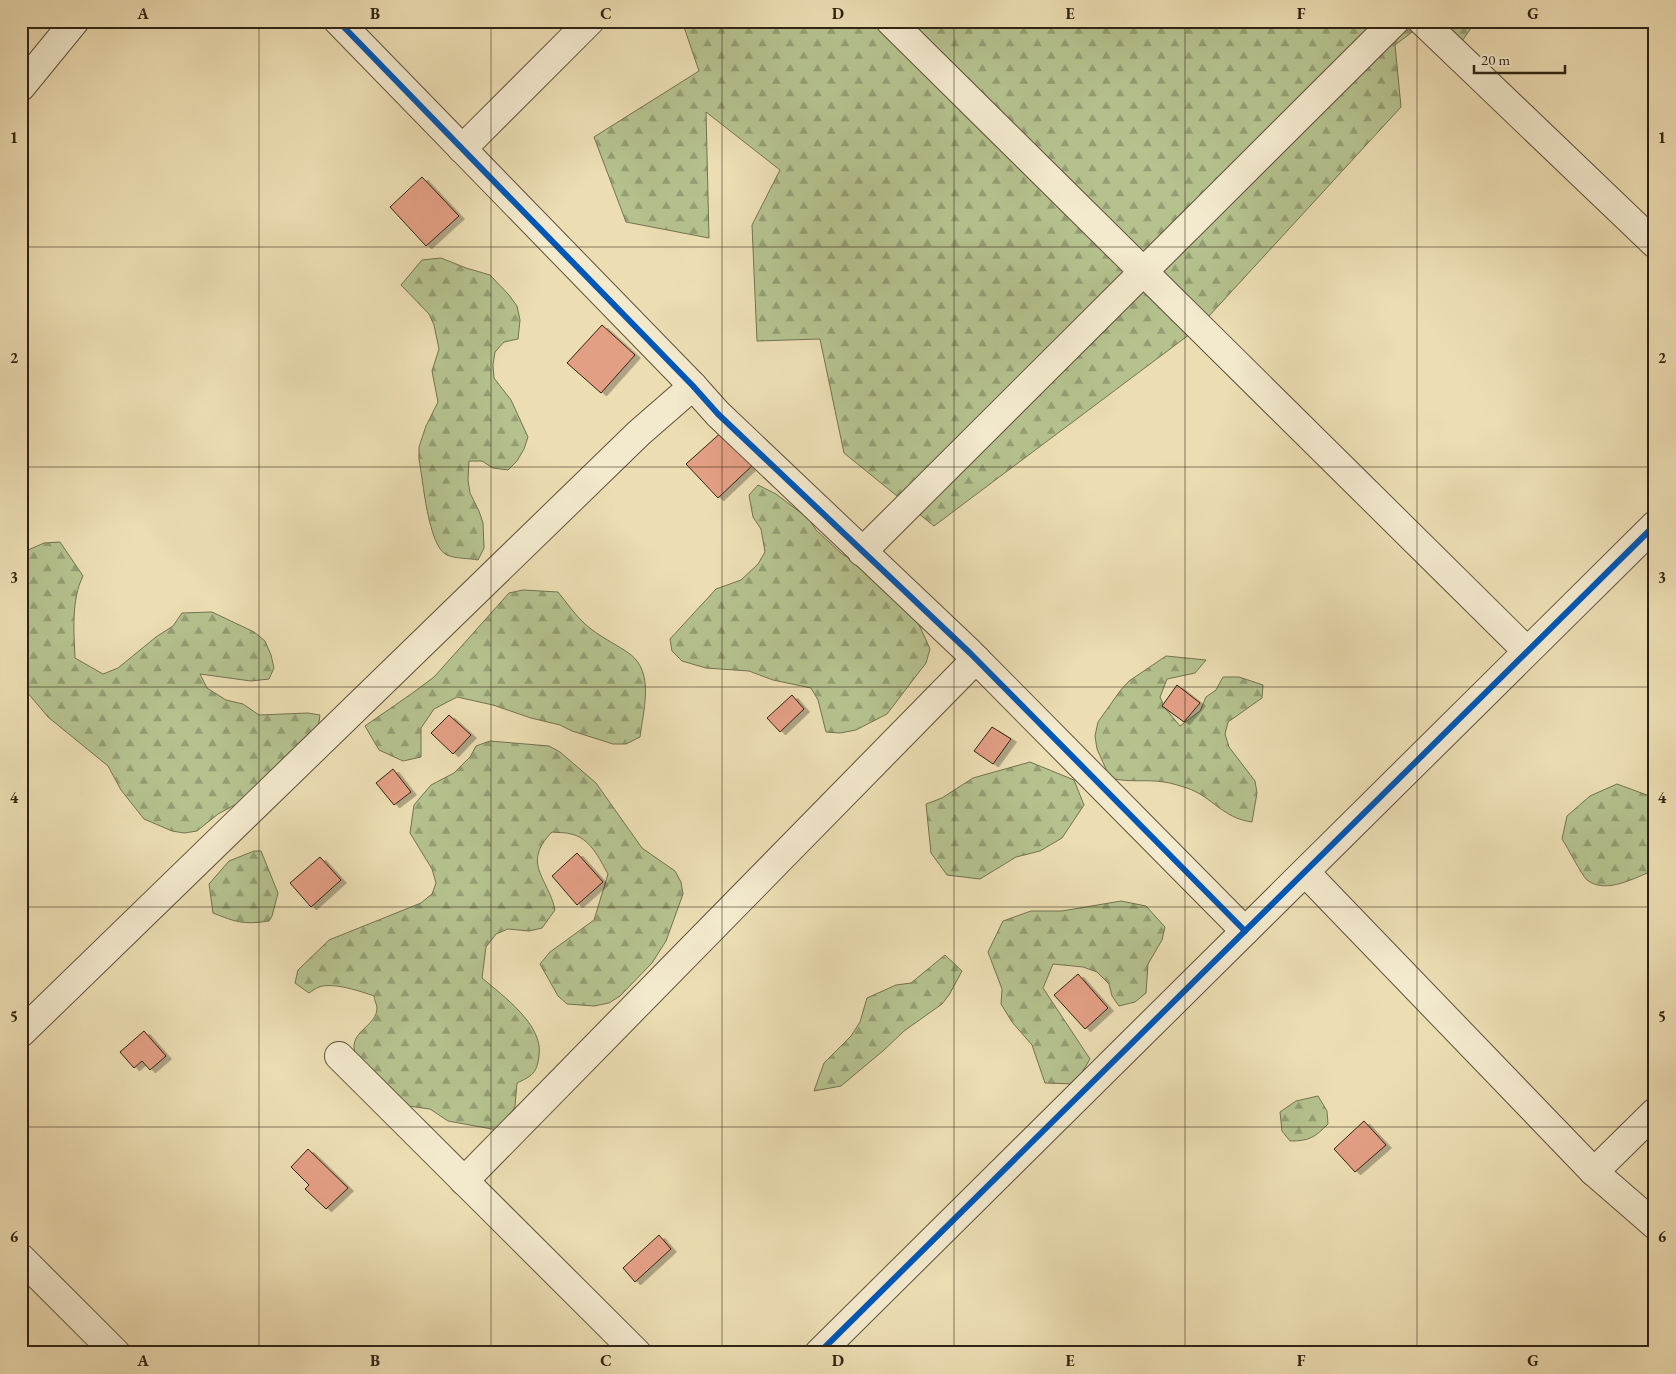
<svg xmlns="http://www.w3.org/2000/svg" width="1676" height="1374" viewBox="0 0 1676 1374" font-family="'EB Garamond',serif">
<style>
.forest{fill:url(#forest-firs);stroke:#727351}
.building{fill:#e39f84;stroke:#302414;filter:url(#shadow)}
.lines{fill:none;stroke-linecap:round;stroke-linejoin:round}
.minor-casing{stroke:#5f523c;stroke-width:30}
.minor{stroke:#f3e9cd;stroke-width:28}
.cycleway-casing{stroke:#f3e9cd;stroke-width:9}
.cycleway{stroke:#0057b8;stroke-width:6}
.grid{fill:none;stroke:#302414;stroke-width:1;stroke-opacity:0.55}
.neatline{fill:none;stroke:#302414;stroke-width:2}
.grid-label{font-size:16px;text-anchor:middle;font-weight:bold;fill:#302414}
</style>
<defs>
<pattern id="forest-firs" width="22" height="20" patternUnits="userSpaceOnUse" patternTransform="scale(1.25)"><rect width="22" height="20" fill="#b5c28e"/><path d="M5 1l3.5 6h-7zM16 11l3.5 6h-7z" fill="#949d73"/></pattern>
<filter id="shadow"><feDropShadow dx="5.5" dy="3" stdDeviation="0" flood-color="#0004"/></filter>
</defs>
<rect width="100%" height="100%" fill="#ecddb2"/>
<filter id="stains"><feTurbulence type="fractalNoise" baseFrequency=".004" numOctaves="4"/><feColorMatrix values="0 0 0 0 .2 0 0 0 0 .09 0 0 0 0 .02 0 0 0 .5 -.17"/></filter>
<radialGradient id="worn" r=".72"><stop offset=".6" stop-color="#630" stop-opacity="0"/><stop offset="1" stop-color="#630" stop-opacity=".3"/></radialGradient>
<!-- forest -->
<g class="forest">
<polygon points="682,21 1476,21 1462,41 1420,26 1395,45 1401,107 1198,328 934,526 844,453 820,339 757,341 752,225 780,170 706,112 709,238 626,222 594,137 699,71"/>
<path d="M441 258 466 268 490 275 509 295 517 306 520 320 518 339 504 342 495 352 493 365 494 378 511 400 528 437 524 449 517 461 508 470 493 468 482 461H469L468 480 470 493 479 511 483 523 484 548 478 560C469 558 456 559 447 555 428 547 423 479 419 459V447L426 426 438 402 432 371 439 349 434 325 429 314 401 285 422 260Z"/>
<polygon points="758,485 776,494 809,519 816,530 842,554 898,588 907,598 930,649 926,663 887,714 856,730 840,733 826,732 818,700 811,688 773,680 749,671 706,668 682,661 672,651 670,639 716,589 741,580 758,564 765,552 761,529 753,517 749,495"/>
<path d="M60 542 83 576C71 600 74 632 75 658L103 674 118 668 156 637 173 626 182 613 212 612 254 632 265 641 271 655 274 668 269 679 251 681 200 674 207 688 226 700 243 704 259 715 308 713 320 715 318 729 242 801 218 814 197 831 184 833 172 831 144 819 121 790 108 766 48 717 21 685V553L44 543Z"/>
<path d="M523 590 558 592C567 603 575 615 585 624 598 636 616 644 630 654 655 673 643 711 640 737L626 744H613L572 731 560 725 531 718 493 705 457 697 434 709 421 728V757L403 761 379 750 365 726 414 692 434 677 509 593Z"/>
<path d="M1166 656 1206 660 1195 673 1167 679 1160 697 1165 708 1180 726 1200 711 1206 697 1216 690 1223 677H1239L1263 685 1262 698 1228 722 1225 734 1229 747 1255 781 1257 793 1252 822C1222 818 1213 797 1187 788 1180 786 1172 783 1164 782 1145 779 1130 783 1110 778L1097 749 1095 736 1098 722 1120 691 1129 681Z"/>
<path d="M490 741 549 746 560 752 596 783 642 848 675 871 681 882 683 894 666 941 652 963 620 996 609 1003 594 1006 567 1004 558 996 540 964 550 952 594 920 608 874C599 858 590 838 571 834 565 832 558 833 552 832 521 864 548 877 555 910L542 928 529 931 508 929 496 934 486 947 482 978C503 996 544 1025 539 1056 537 1073 532 1076 517 1083L515 1106 503 1131 448 1121 430 1109 378 1102C369 1085 356 1067 354 1048 353 1030 377 1025 377 1008 377 1005 374 999 374 996 360 991 333 982 319 987 316 988 312 991 309 993L295 983 298 970 329 940 421 903 432 894 436 883 432 869 410 833 414 805 431 785 454 773 470 757 476 746Z"/>
<polygon points="1030,762 1074,780 1084,805 1062,838 1040,851 1016,857 980,879 947,875 931,853 926,804 942,798 973,778"/>
<path d="M1617 784 1655 798V870C1635 877 1607 895 1587 880 1581 874 1568 848 1562 839L1567 816 1590 796Z"/>
<path d="M254 851H261L278 893 272 916 269 921C243 925 236 922 213 913L209 884 229 861Z"/>
<polygon points="1121,901 1146,906 1165,927 1162,940 1148,964 1146,993 1135,1002 1119,1006 1112,996 1109,984 1097,972 1083,967 1053,964 1043,988 1090,1059 1075,1084 1045,1083 1032,1045 1012,1022 1001,1004 1002,989 988,952 1003,921 1031,911 1062,911"/>
<polygon points="945,955 962,971 949,995 942,1004 904,1031 884,1050 841,1086 814,1091 824,1063 851,1036 860,1022 867,998 896,985 911,983"/>
<path d="M1318 1096 1327 1111 1328 1124C1315 1137 1310 1141 1290 1141L1282 1131 1280 1112 1296 1101Z"/>
</g>
<!-- building -->
<g class="building">
<polygon points="422,177 459,216 426,246 390,207"/>
<polygon points="602,325 635,355 601,393 567,363"/>
<polygon points="724,430 755,463 718,498 686,464"/>
<polygon points="1177,685 1200,703 1184,722 1162,706"/>
<polygon points="792,695 804,709 780,732 767,718"/>
<polygon points="449,715 471,735 453,754 431,733"/>
<polygon points="992,727 1011,739 993,764 974,751"/>
<polygon points="393,769 411,792 394,805 376,783"/>
<polygon points="577,853 603,882 577,905 552,876"/>
<polygon points="320,857 341,880 311,907 290,883"/>
<polygon points="1078,974 1108,1008 1085,1029 1054,995"/>
<polygon points="144,1031 166,1056 150,1070 142,1061 134,1068 120,1052"/>
<polygon points="1364,1121 1386,1145 1355,1172 1334,1149"/>
<polygon points="308,1149 348,1188 326,1209 305,1189 309,1185 291,1167"/>
<polygon points="659,1235 671,1249 635,1282 623,1268"/>
</g>
<g class="lines">
<defs>
<g id="minor">
<polyline points="338,21 693,386 718,414 970,653 1245,931"/>
<polyline points="890,21 1527,651"/>
<polyline points="1422,21 1655,244"/>
<polyline points="21,87 75,21"/>
<polyline points="462,149 590,21"/>
<polyline points="862,552 1395,21"/>
<polyline points="1305,872 1594,1172 1655,1225"/>
<polyline points="21,1033 639,433 693,386"/>
<polyline points="339,1056 637,1353"/>
<polyline points="1594,1172 1655,1112"/>
<polyline points="464,1181 976,659"/>
<polyline points="21,1258 116,1353"/>
<polyline points="819,1353 1655,525"/>
</g>
</defs>
<!-- minor casing -->
<use href="#minor" class="minor-casing"/>
<!-- minor -->
<use href="#minor" class="minor"/>
<defs>
<g id="cycleway">
<polyline points="338,21 693,386 718,414 970,653 1245,931"/>
<polyline points="819,1353 1655,525"/>
</g>
</defs>
<!-- cycleway casing -->
<use href="#cycleway" class="cycleway-casing"/>
<!-- cycleway -->
<use href="#cycleway" class="cycleway"/>
</g>
<!-- grid -->
<path class="grid" d="M259 21V1353M491 21V1353M722 21V1353M954 21V1353M1185 21V1353M1417 21V1353M21 247H1655M21 467H1655M21 687H1655M21 907H1655M21 1127H1655"/>
<!-- margin -->
<rect width="1676" height="1374" fill="none" stroke="#ecddb2" stroke-width="55"/>
<!-- scale -->
<path d="M1474 65v8h91v-8" fill="none" stroke="#302414" stroke-width="2.5"/>
<text x="1481" y="65" font-size="15" fill="#302414" stroke="#f3e9cd" stroke-width="4" paint-order="stroke">20 m</text>
<rect x="28" y="28" width="1620" height="1318" class="neatline"/>
<g class="grid-label">
<text x="143" y="19">A</text>
<text x="375" y="19">B</text>
<text x="606" y="19">C</text>
<text x="838" y="19">D</text>
<text x="1070" y="19">E</text>
<text x="1301" y="19">F</text>
<text x="1533" y="19">G</text>
<text x="14" y="143">1</text>
<text x="1662" y="143">1</text>
<text x="14" y="363">2</text>
<text x="1662" y="363">2</text>
<text x="14" y="583">3</text>
<text x="1662" y="583">3</text>
<text x="14" y="803">4</text>
<text x="1662" y="803">4</text>
<text x="14" y="1022">5</text>
<text x="1662" y="1022">5</text>
<text x="14" y="1242">6</text>
<text x="1662" y="1242">6</text>
<text x="143" y="1366">A</text>
<text x="375" y="1366">B</text>
<text x="606" y="1366">C</text>
<text x="838" y="1366">D</text>
<text x="1070" y="1366">E</text>
<text x="1301" y="1366">F</text>
<text x="1533" y="1366">G</text>
</g>
<rect width="100%" height="100%" filter="url(#stains)"/>
<rect width="100%" height="100%" fill="url(#worn)"/>
</svg>
